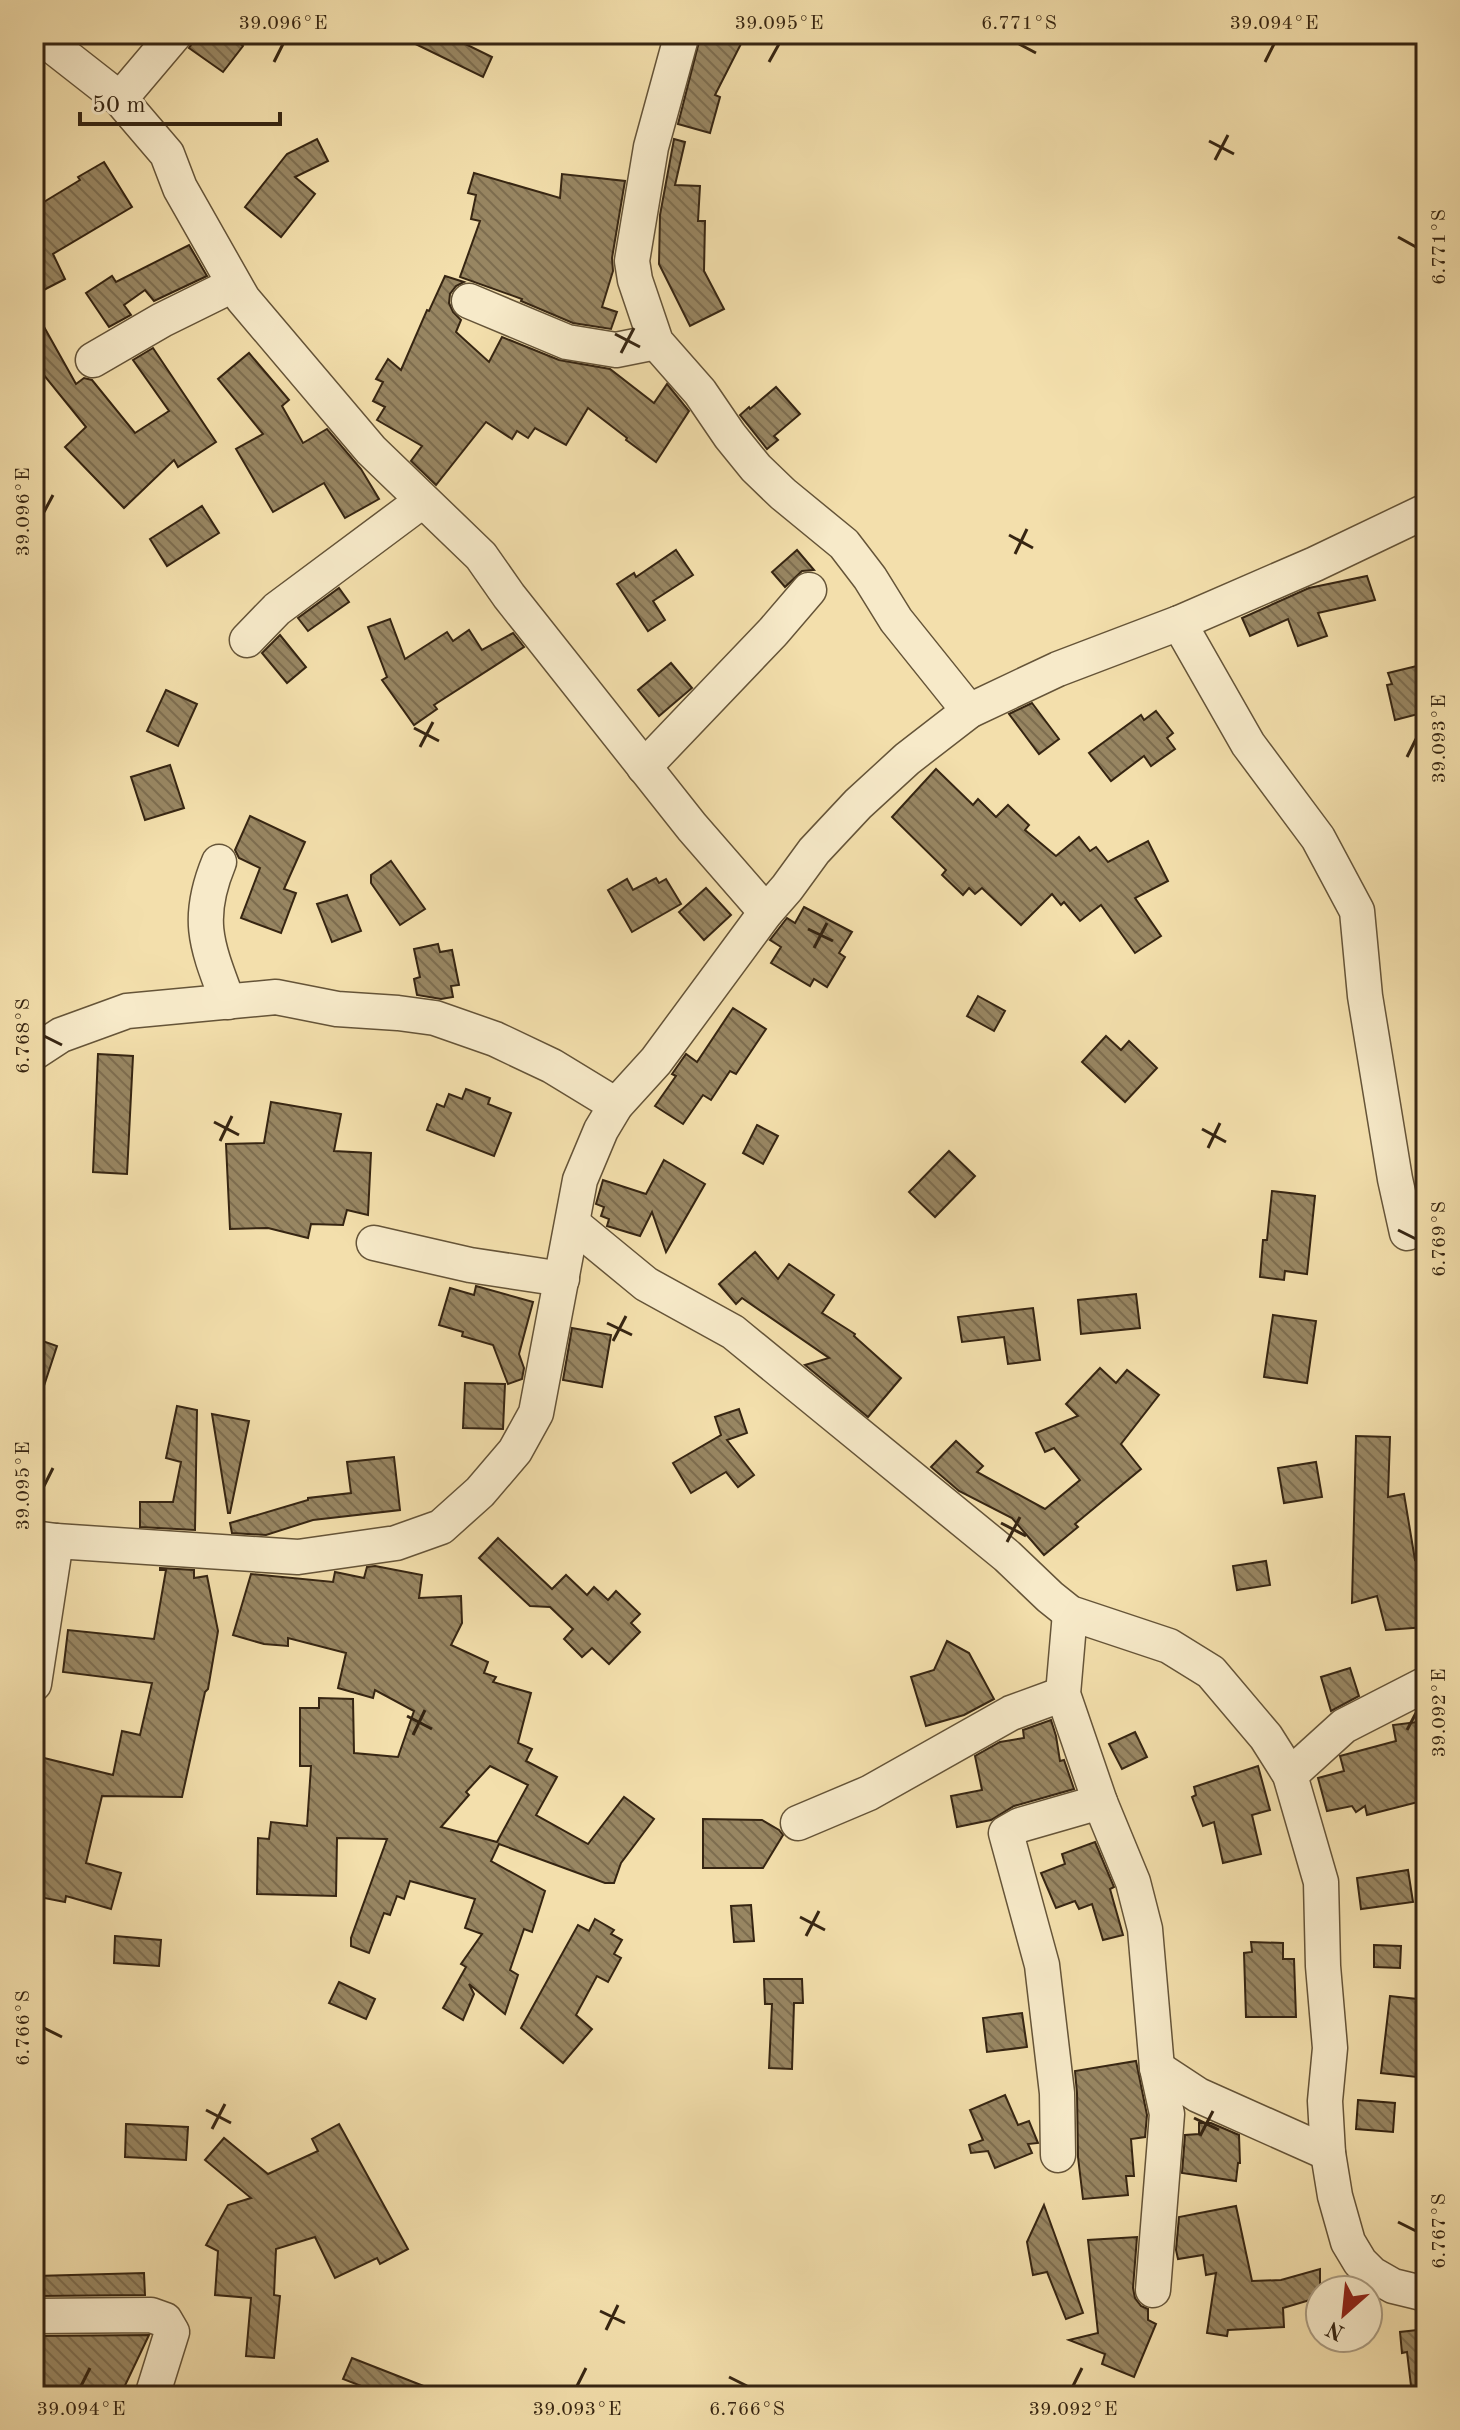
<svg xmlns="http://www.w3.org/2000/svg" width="1460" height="2430" viewBox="0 0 1460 2430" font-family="'Old Standard TT',serif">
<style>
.building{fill:url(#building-back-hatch);stroke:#362512;stroke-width:2;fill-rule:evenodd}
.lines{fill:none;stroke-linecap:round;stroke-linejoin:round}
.minor-casing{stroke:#655438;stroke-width:37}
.minor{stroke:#f7eac9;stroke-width:34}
.ticks{fill:none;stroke:#362512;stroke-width:3}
.neatline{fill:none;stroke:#362512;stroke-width:3}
.ticks-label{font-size:20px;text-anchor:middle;fill:#362512}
</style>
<defs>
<pattern id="building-back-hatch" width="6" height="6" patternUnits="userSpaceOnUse" patternTransform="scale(2)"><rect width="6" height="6" fill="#988662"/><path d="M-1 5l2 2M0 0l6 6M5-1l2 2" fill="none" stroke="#7d6d4f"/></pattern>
</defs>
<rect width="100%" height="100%" fill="#f3dfac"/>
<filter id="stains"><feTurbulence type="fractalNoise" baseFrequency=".0025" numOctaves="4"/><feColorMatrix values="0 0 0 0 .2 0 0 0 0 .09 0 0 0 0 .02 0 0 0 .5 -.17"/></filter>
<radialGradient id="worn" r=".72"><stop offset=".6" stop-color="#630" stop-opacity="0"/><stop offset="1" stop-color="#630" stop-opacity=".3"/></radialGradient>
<!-- building -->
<g class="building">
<polygon points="198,34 227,34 243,46 223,72 189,48"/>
<polygon points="395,34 445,34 492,57 483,77"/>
<polygon points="701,34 746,34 715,95 720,97 710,133 678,124"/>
<polygon points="317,139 328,161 295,177 315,194 281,237 245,207 287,154"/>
<polygon points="674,139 685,142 675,185 700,186 698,221 705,221 704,271 724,309 690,326 659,264 660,215"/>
<polygon points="104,162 132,207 53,254 65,279 34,295 34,208 80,180 78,177"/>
<polygon points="474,173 560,198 562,174 625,181 612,258 613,271 602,307 617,312 611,329 573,323 521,301 522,299 460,277 480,221 471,219 476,195 468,193"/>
<polygon points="189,245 207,276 154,301 145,290 124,305 131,315 109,327 86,293 112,276 116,282"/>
<polygon points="445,276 464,282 456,286 450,294 449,303 453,312 461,320 456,332 489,362 502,337 559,360 610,369 654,403 667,384 689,411 656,462 626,440 627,438 588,408 566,445 535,428 528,438 517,431 512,439 486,422 436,485 411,461 422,446 377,420 385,407 373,401 383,382 376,379 388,359 401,370 427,310 429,311"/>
<polygon points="34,309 76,384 84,378 92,380 135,433 169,411 133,360 153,348 216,442 178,467 174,460 124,508 65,447 86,427 34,363"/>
<polygon points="249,353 289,400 282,406 303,443 327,429 361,469 379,499 345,518 324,483 273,512 236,449 263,434 218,379"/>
<polygon points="776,387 800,414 774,436 778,440 767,449 740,415 749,407 750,409"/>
<polygon points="202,506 219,533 167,566 150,539"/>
<polygon points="676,550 693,575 653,601 665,620 648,631 617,584 634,573 636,577"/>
<polygon points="797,550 814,570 802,571 785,587 772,572"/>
<polygon points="1367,576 1375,600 1318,613 1327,636 1298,646 1288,619 1250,636 1242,618 1309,588"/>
<polygon points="339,588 349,602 308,631 298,618"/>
<polygon points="390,619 405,659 447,632 453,641 469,630 482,650 513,633 524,647 434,705 437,709 414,725 382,680 387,677 368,627"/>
<polygon points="280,635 306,667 287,683 262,653"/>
<polygon points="671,663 692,688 659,716 638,690"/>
<polygon points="1421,665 1423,674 1426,673 1426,712 1395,720 1387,685 1392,684 1388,673"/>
<polygon points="166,690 197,704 178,746 147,731"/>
<polygon points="1032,703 1059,739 1039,754 1009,714"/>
<polygon points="1156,711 1173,733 1167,738 1175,749 1151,766 1144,756 1111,781 1089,753 1141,715 1144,720"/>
<polygon points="170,765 184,808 145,820 131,777"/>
<polygon points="936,769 973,805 978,799 996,817 1008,805 1029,825 1025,830 1056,856 1079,837 1090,851 1096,847 1108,862 1148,841 1168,881 1135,898 1161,936 1135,953 1101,905 1080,921 1064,902 1061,905 1052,894 1021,925 982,888 975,894 969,888 963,895 942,875 946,870 892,817"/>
<polygon points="250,816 305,842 284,889 296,893 281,933 241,918 260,868 239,858 235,850"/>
<polygon points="391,861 425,909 400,925 371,883 371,875"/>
<polygon points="656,878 659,883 666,879 681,904 632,932 608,890 627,879 633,890"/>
<polygon points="706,888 731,915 704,940 679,912"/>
<polygon points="347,895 361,931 332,942 317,904"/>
<polygon points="804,907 852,932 839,953 845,957 827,987 814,979 810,986 771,963 781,947 770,940 787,918 795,923"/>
<polygon points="438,944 440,952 452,950 459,985 451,986 453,997 441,999 417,995 414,979 420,977 414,949"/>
<polygon points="978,996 1005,1011 994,1031 967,1016"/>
<polygon points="733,1008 766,1029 736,1074 730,1071 711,1100 703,1095 683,1124 655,1106 676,1076 672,1074 686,1054 697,1062"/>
<polygon points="1106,1036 1121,1050 1129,1041 1157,1068 1125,1102 1082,1062"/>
<polygon points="98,1054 133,1056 127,1174 93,1172"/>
<polygon points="466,1089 490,1098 488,1104 511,1113 494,1156 427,1130 437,1104 444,1107 449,1094 462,1099"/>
<polygon points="271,1102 341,1114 334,1151 371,1153 368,1215 347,1210 343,1225 311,1224 308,1238 268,1228 230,1229 226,1144 264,1143"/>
<polygon points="757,1125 778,1136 763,1164 743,1153"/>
<polygon points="949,1151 975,1176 935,1217 909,1192"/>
<polygon points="664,1160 705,1184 666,1252 652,1212 640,1236 607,1226 609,1219 601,1216 604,1207 596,1204 603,1180 646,1194"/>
<polygon points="1272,1191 1315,1196 1307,1274 1285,1271 1284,1280 1260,1277 1263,1240 1267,1240"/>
<polygon points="755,1252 778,1279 789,1264 834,1295 822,1313 855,1334 854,1336 901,1378 868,1417 805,1365 829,1358 742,1298 736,1304 719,1284"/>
<polygon points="476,1286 533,1302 519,1354 524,1368 522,1379 508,1384 493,1345 462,1336 463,1332 439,1325 450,1288 474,1295"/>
<polygon points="1136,1294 1140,1328 1081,1334 1078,1300"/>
<polygon points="1033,1308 1040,1360 1008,1364 1004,1337 962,1342 958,1317"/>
<polygon points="1273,1315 1316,1321 1307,1383 1264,1377"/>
<polygon points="572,1328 611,1335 602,1387 563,1380"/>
<polygon points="34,1338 57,1346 38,1404 34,1403"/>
<polygon points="1100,1368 1116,1383 1127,1370 1159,1395 1121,1444 1141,1469 1075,1524 1078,1527 1044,1555 1012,1518 959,1491 931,1467 956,1441 983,1466 977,1472 1045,1509 1080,1480 1054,1448 1045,1452 1036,1433 1078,1416 1066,1404"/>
<polygon points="465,1383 505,1384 503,1429 463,1428"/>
<polygon points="177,1406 197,1410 195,1530 140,1527 140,1502 173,1502 181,1462 166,1458"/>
<polygon points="739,1409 747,1433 727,1440 754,1475 738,1487 726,1472 691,1493 673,1463 721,1435 715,1417"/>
<polygon points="212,1414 249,1421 230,1513 228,1513"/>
<polygon points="1356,1436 1390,1437 1388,1497 1404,1494 1415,1560 1422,1559 1426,1574 1426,1627 1386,1630 1377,1596 1352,1603"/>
<polygon points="394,1457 400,1510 313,1520 266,1535 232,1533 230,1523 308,1500 308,1498 351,1493 347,1462"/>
<polygon points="1316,1462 1322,1497 1284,1503 1278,1468"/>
<polygon points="498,1538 552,1589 566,1575 587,1595 594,1587 608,1600 616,1591 640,1614 631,1623 640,1632 609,1664 592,1648 582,1657 564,1639 573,1629 550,1607 530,1606 479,1558"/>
<polygon points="1266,1561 1270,1585 1237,1590 1233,1566"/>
<path d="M375 1566 422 1575 419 1598 461 1596 462 1623 451 1645 488 1662 484 1673 496 1677 493 1682 531 1693 518 1743 532 1749 526 1761 557 1777 536 1815 588 1844 624 1797 654 1819 621 1863 614 1883H605L499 1844 491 1861 545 1891 532 1932 524 1929 510 1970 518 1975 505 2014 469 1984 474 1994 463 2020 443 2008 466 1967 461 1964 482 1934 465 1928 475 1899 410 1881 404 1899 397 1896 390 1915 384 1913 369 1953 351 1946V1938L387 1839 337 1838 336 1896 257 1894 258 1838 269 1839 271 1822 307 1826 311 1766H300V1708H319V1698L353 1699 354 1753 398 1757 414 1711 375 1690 373 1698 338 1688 346 1653 288 1638V1646L264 1644 233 1635 251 1574 333 1582 335 1572 364 1578 367 1567ZM490 1766 528 1785 497 1842 441 1827 469 1795 466 1792Z"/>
<polygon points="160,1568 194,1570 194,1578 207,1576 218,1631 208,1689 205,1692 182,1797 102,1796 86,1863 121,1873 111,1909 66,1896 65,1902 34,1896 34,1780 40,1757 113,1775 122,1731 140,1735 152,1683 63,1672 68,1630 154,1639 166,1570 160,1570"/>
<polygon points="947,1641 969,1653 994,1699 964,1715 926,1726 911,1677 934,1670"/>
<polygon points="1350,1668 1359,1696 1331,1711 1321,1677"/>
<polygon points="1051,1720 1056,1736 1060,1761 1064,1760 1074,1789 1014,1806 991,1820 957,1827 951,1796 982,1790 975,1756 1000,1742 1024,1738 1023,1730"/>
<polygon points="1426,1721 1426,1800 1367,1815 1365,1806 1356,1812 1352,1806 1327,1811 1318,1778 1344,1771 1340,1756 1396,1741 1393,1725"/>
<polygon points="1135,1732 1147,1757 1122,1769 1109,1744"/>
<polygon points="1258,1766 1270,1810 1252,1815 1261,1854 1223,1863 1214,1822 1203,1826 1192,1797 1196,1795 1194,1787"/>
<polygon points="703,1819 762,1820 779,1830 783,1835 763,1868 703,1868"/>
<polygon points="1095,1842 1114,1887 1110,1889 1123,1935 1103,1940 1092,1904 1079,1909 1075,1901 1056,1908 1041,1873 1065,1864 1062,1854"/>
<polygon points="1408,1870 1413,1902 1361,1909 1357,1878"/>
<polygon points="751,1905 754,1941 734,1942 731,1906"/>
<polygon points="595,1919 614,1930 611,1934 622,1940 614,1954 621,1958 608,1982 597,1976 576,2015 592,2029 563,2063 521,2028 578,1925 589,1931"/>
<polygon points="115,1936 161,1940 159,1966 114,1963"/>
<polygon points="1251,1942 1283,1943 1283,1959 1294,1959 1296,2017 1246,2017 1244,1953 1252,1952"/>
<polygon points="1374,1945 1401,1946 1400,1968 1374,1967"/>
<polygon points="764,1979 802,1979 803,2003 794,2003 792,2069 769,2068 772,2004 765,2004"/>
<polygon points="339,1982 375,1999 366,2019 329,2003"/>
<polygon points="1390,1996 1426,2000 1426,2078 1381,2073"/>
<polygon points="1022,2013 1027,2047 987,2052 983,2018"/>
<polygon points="1136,2061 1147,2115 1145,2137 1131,2139 1134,2176 1126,2176 1128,2195 1083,2199 1078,2157 1077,2093 1075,2071"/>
<polygon points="1005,2095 1018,2125 1029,2121 1038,2143 1028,2144 1032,2153 995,2168 988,2151 971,2153 969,2145 983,2140 970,2110"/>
<polygon points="1358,2100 1395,2103 1393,2132 1356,2129"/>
<polygon points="1199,2123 1211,2123 1239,2135 1240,2163 1238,2163 1236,2181 1182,2173 1185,2135 1199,2134"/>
<polygon points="126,2124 188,2127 186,2160 125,2157"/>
<polygon points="339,2124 408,2249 380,2264 377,2258 335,2278 315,2237 276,2249 274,2295 280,2296 274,2358 246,2356 251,2298 215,2295 218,2251 206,2245 228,2205 251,2198 205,2160 224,2138 268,2174 318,2151 312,2139"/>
<polygon points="1044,2205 1083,2313 1066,2319 1047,2272 1033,2275 1027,2242"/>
<polygon points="1236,2206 1252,2281 1281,2280 1320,2269 1320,2297 1283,2308 1284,2327 1228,2330 1227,2336 1207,2333 1216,2273 1206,2275 1203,2255 1178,2259 1176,2250 1179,2217"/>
<polygon points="1137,2237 1133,2288 1135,2298 1141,2306 1148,2309 1148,2320 1156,2324 1134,2377 1102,2364 1105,2354 1069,2340 1098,2333 1088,2240"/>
<polygon points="144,2273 145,2295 37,2296 36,2276"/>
<polygon points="1426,2329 1426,2393 1412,2394 1407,2352 1402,2353 1400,2332"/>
<polygon points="149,2335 120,2396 65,2396 34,2381 36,2336"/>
<polygon points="352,2358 444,2394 444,2396 387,2396 343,2379"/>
</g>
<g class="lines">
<defs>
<g id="minor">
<polyline points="37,34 120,99 167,154 180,188 243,299 371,450 481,556 509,596 692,827 766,912"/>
<polyline points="682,34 651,147 632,261 635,280 656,342 700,392 730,436 756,468 783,494 844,544 870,578 896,620 969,711"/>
<polyline points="120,99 175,34"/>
<polyline points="469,301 567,342 616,350 656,342"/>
<polyline points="93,360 162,320 233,285"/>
<polyline points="1179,623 1248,744 1318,838 1357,911 1365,996 1395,1179 1407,1233"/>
<polyline points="247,640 277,609 422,501"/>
<polyline points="644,767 773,632 809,590"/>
<path d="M219 862C195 920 207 946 228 1002"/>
<polyline points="35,1052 61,1035 127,1011 276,997 337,1009 398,1013 435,1018 495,1039 552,1066 616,1105"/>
<polyline points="573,1224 646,1284 733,1332 1007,1556 1050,1597 1070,1613 1169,1646 1211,1672 1266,1737 1290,1775 1321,1882 1323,1966 1330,2048 1325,2101 1328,2153 1335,2196 1348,2242 1360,2262 1372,2274 1393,2286 1426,2294"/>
<polyline points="374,1243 470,1265 562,1279"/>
<polyline points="34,1538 56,1541 298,1557 396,1543 441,1527 480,1492 515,1451 536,1413 580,1180 601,1130 616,1105 656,1061 766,912 787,888 814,851 858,804 907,759 969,711 1058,669 1179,623 1315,564 1426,511"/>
<polyline points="1070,1613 1063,1694 1100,1802 1133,1882 1145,1929 1157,2068 1167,2114 1153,2290"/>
<polyline points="34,1684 56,1541"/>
<polyline points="1290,1775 1344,1726 1426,1684"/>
<polyline points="798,1823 869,1793 1011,1713 1063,1694"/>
<polyline points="1157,2068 1198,2095 1328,2153"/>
<polyline points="1058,2155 1057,2093 1042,1965 1006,1833 1020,1825 1100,1802"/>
<polyline points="34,2316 151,2315 165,2320 172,2332 152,2396"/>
</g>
</defs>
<!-- minor casing -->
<use href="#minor" class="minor-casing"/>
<!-- minor -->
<use href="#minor" class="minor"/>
</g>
<!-- ticks -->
<path class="ticks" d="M1019 44 1036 53M274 62 283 44M769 62 779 44M1265 62 1274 44M1209 141 1234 154M1215 160 1228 135M1398 237 1416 247M615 334 640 347M621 353 634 328M44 512 53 495M1009 535 1033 548M1015 554 1027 529M414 728 439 741M420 747 433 722M1407 757 1416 739M808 929 833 941M814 948 827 923M44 1036 62 1045M214 1122 239 1135M1202 1129 1226 1142M220 1141 232 1116M1208 1148 1220 1123M1398 1230 1416 1239M607 1323 632 1335M613 1341 626 1316M44 1486 53 1468M1001 1523 1026 1536M1007 1542 1020 1517M407 1716 432 1729M1407 1730 1416 1713M413 1735 425 1710M800 1917 825 1930M806 1936 819 1911M44 2028 62 2037M206 2110 231 2123M1194 2118 1219 2130M212 2129 225 2104M1200 2136 1213 2111M1398 2222 1416 2231M600 2311 625 2323M606 2330 618 2305M729 2377 747 2386M81 2386 90 2368M577 2386 586 2368M1073 2386 1082 2368"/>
<!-- margin -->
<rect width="1460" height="2430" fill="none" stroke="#f3dfac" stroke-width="88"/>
<!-- north arrow -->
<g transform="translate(1344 2314) rotate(207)"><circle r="38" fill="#f7eac9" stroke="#aa9b80" stroke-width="2"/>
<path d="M0-6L14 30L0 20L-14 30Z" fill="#8f2418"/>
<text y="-12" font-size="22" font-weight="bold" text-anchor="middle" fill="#362512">N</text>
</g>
<!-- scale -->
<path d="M80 112v12h200v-12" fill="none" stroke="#362512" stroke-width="4"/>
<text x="92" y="112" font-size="24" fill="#362512" stroke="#f7eac9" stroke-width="6" paint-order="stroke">50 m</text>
<rect x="44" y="44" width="1372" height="2342" class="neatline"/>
<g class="ticks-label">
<text x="283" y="29">39.096°E</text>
<text x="779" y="29">39.095°E</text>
<text x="1019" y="29">6.771°S</text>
<text x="1274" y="29">39.094°E</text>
<text transform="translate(1438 247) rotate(-90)" y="7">6.771°S</text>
<text transform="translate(22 512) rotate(-90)" y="7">39.096°E</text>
<text transform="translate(1438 739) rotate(-90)" y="7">39.093°E</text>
<text transform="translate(22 1036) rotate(-90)" y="7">6.768°S</text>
<text transform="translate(1438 1239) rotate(-90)" y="7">6.769°S</text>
<text transform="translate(22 1486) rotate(-90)" y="7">39.095°E</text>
<text transform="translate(1438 1713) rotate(-90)" y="7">39.092°E</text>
<text transform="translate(22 2028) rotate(-90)" y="7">6.766°S</text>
<text transform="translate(1438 2231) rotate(-90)" y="7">6.767°S</text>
<text x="81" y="2415">39.094°E</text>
<text x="577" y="2415">39.093°E</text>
<text x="747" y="2415">6.766°S</text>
<text x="1073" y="2415">39.092°E</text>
</g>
<rect width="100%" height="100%" filter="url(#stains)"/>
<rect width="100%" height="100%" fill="url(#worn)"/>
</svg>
